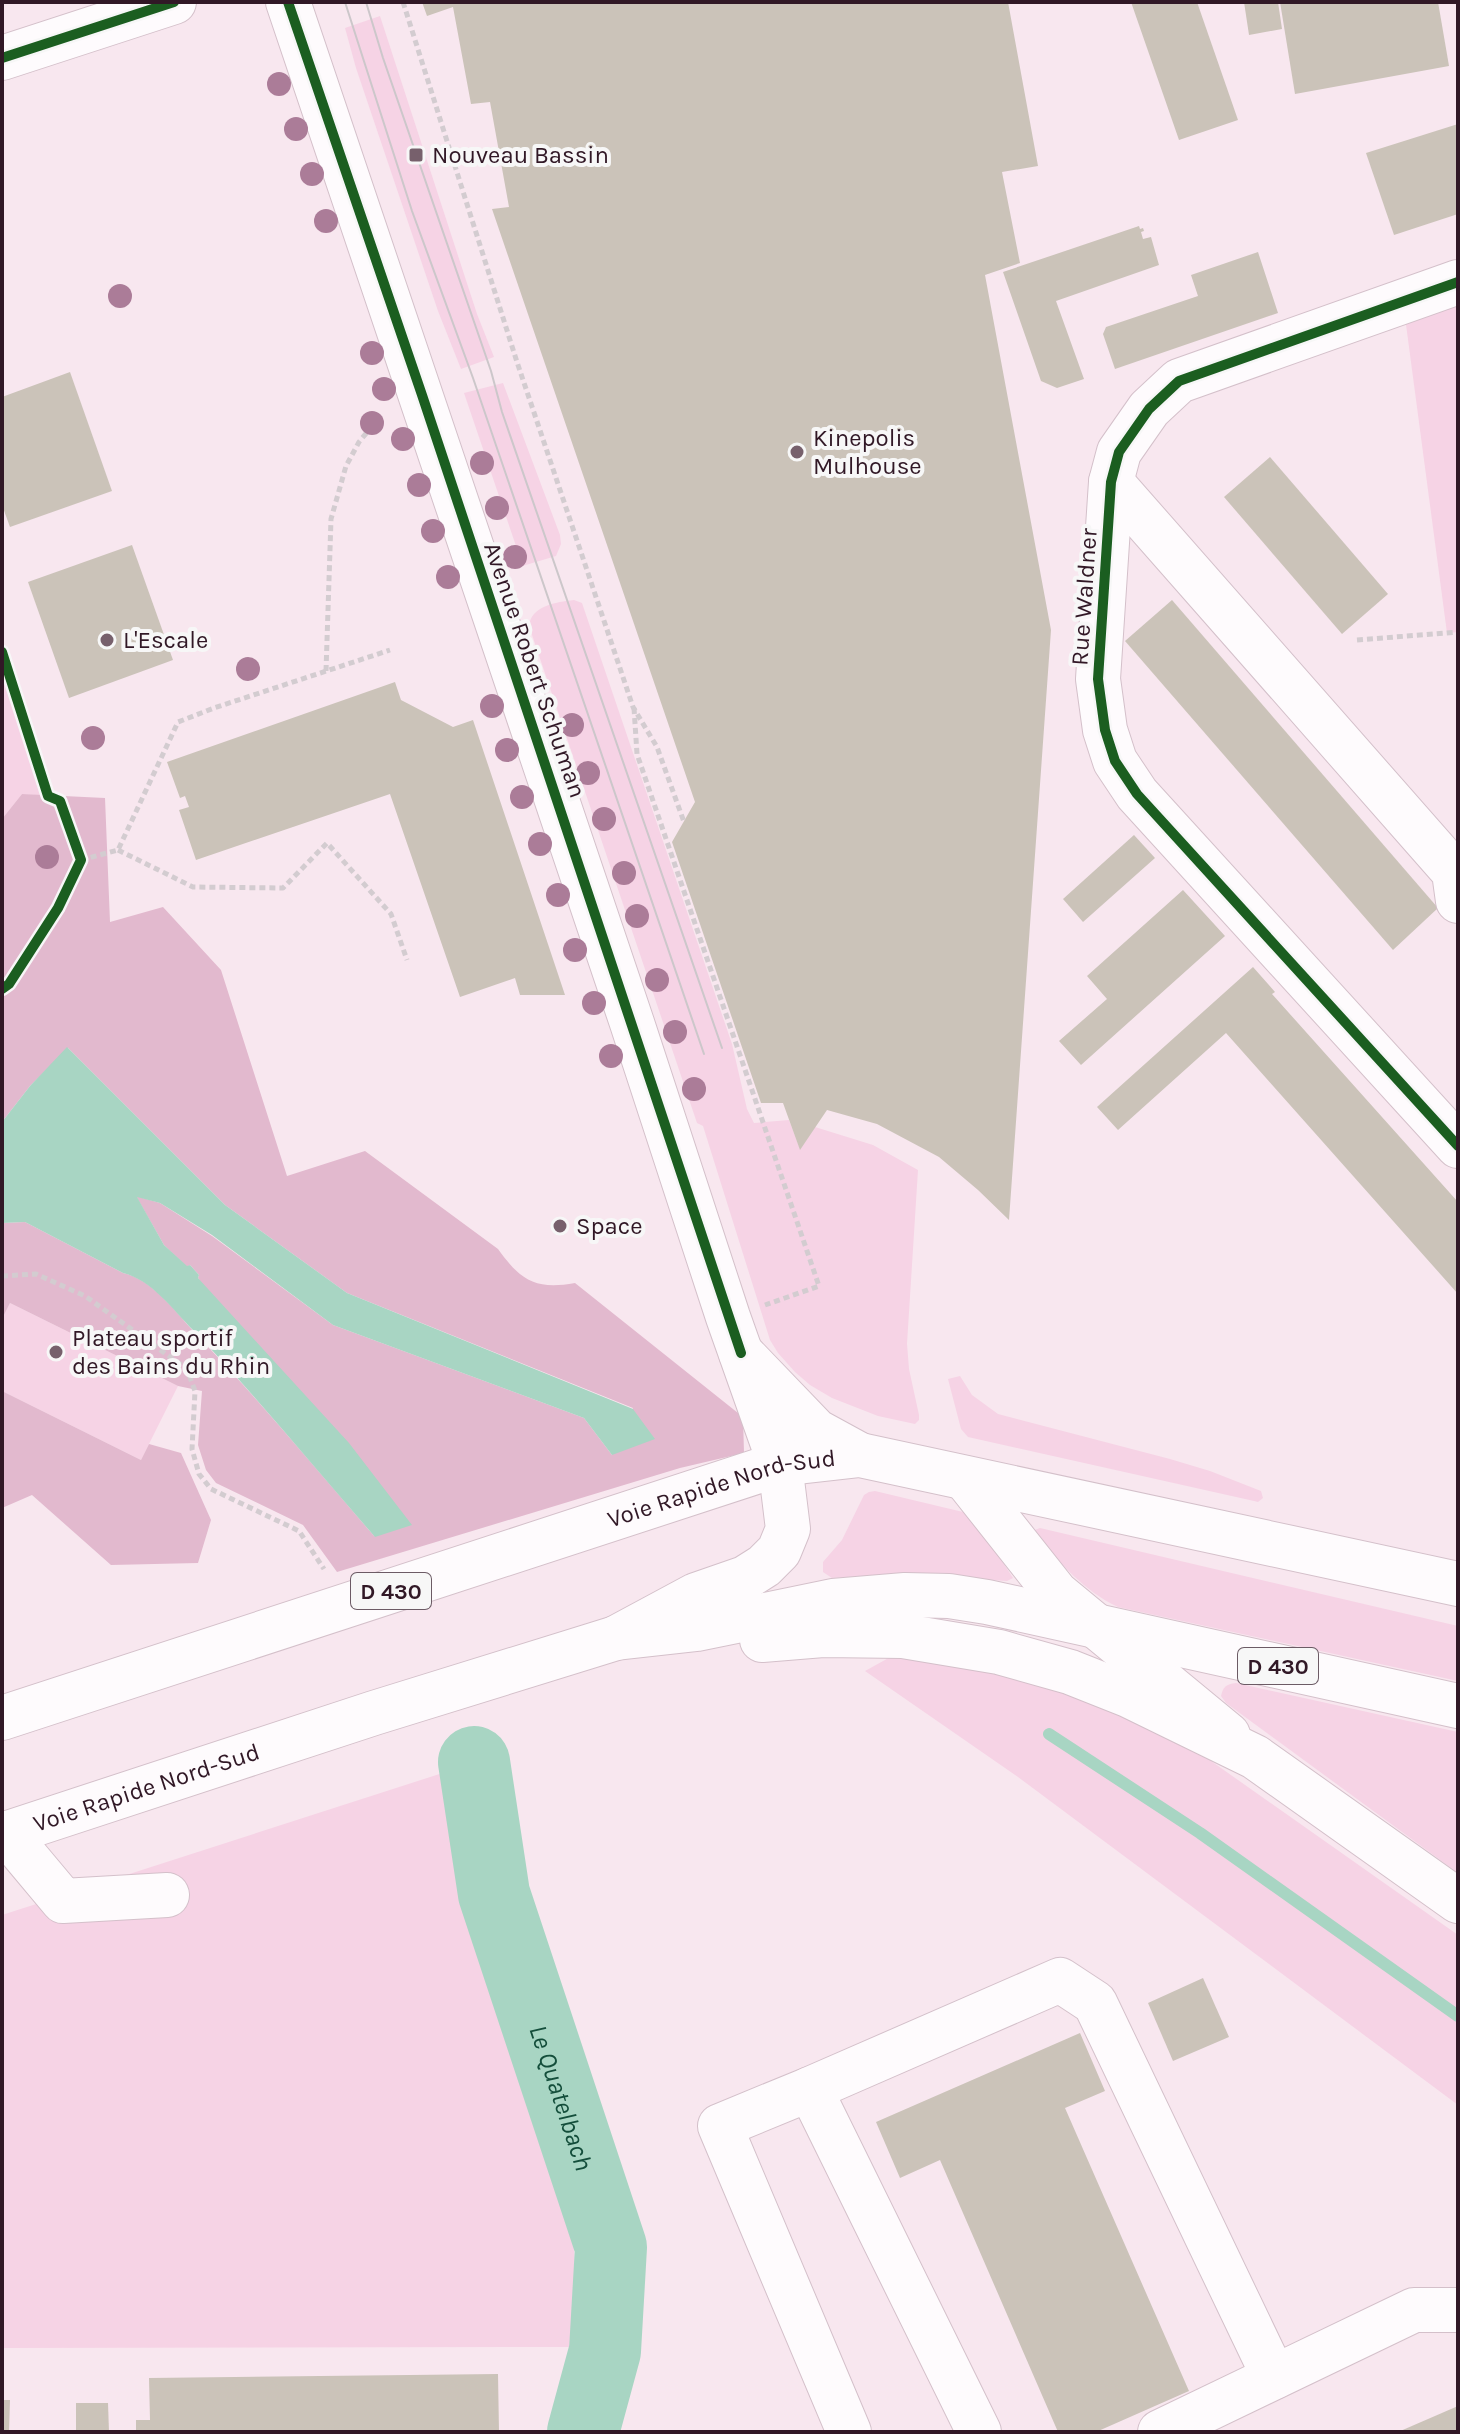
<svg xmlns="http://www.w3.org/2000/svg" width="1460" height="2434" viewBox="0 0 1460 2434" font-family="Karla,sans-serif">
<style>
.green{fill:#f6d3e5}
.forest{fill:#e2b9ce}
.water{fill:#a8d5c3}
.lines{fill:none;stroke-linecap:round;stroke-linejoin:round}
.stream{stroke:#a8d5c3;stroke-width:12}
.river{stroke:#a8d5c3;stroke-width:72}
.building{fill:#cbc3b9}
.minor-casing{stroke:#d4c0ca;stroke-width:46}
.major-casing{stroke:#d4c0ca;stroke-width:46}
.highway-casing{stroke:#d4c0ca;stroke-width:46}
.path{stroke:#d3ccd0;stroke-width:5;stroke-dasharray:6 4;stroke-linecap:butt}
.minor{stroke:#fefbfd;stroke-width:44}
.major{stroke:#fefbfd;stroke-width:44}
.highway{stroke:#fefbfd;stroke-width:44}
.tram{stroke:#ccc7ca;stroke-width:2}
.cycleway-casing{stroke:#f7f7f7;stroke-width:15}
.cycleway{stroke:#1b5e20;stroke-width:10}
.tree{fill:#ab7c98}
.poi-dot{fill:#77606c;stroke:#f7f7f7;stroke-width:3}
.labels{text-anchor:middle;stroke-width:8;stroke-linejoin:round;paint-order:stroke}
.shield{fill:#f7f7f7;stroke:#6c5b65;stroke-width:2}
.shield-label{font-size:22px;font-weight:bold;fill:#311826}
.poi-label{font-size:24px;fill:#311826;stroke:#f7f7f7;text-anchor:start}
.street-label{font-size:24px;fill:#311826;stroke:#f7f7f7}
.water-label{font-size:26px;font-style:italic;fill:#144e3b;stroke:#f7f7f7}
</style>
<rect width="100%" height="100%" fill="#f8e7ef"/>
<!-- green -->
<g class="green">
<polygon points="380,16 477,314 494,357 461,369 438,311 356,68 345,28"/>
<polygon points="1458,300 1458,632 1447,633 1405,317"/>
<polygon points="503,383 560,535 561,544 556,556 519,567 507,560 504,551 516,546 464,393"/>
<path d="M574 600 582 603 732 1044 747 1109 754 1123 789 1120 800 1149 815 1127 873 1145 918 1170 907 1344 909 1369 919 1415V1420L915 1424 878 1416 832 1398 810 1385 795 1372 778 1353 770 1340 703 1126 697 1123 529 626C531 606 556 602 574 600Z"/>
<polygon points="2,659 48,796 22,794 2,819"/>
<polygon points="10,1303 178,1386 141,1460 2,1391 2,1319"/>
<polygon points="960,1376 972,1395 998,1414 1170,1459 1210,1471 1261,1491 1263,1498 1258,1502 1254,1501 968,1437 961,1429 948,1379"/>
<polygon points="875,1491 963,1512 976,1521 1013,1578 1007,1581 894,1574 832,1578 823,1572 823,1562 842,1540 864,1495 869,1492"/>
<path d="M1040 1528 1458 1626V1681L1118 1607C1085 1592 1059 1562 1035 1534V1530Z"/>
<polygon points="903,1650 1047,1679 1177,1737 1458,1935 1458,2105 1018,1777 865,1671"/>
<path d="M1236 1683 1458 1732V1873L1226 1703 1221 1696C1223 1687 1226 1684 1236 1683Z"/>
<polygon points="455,1769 475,1908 572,2204 578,2347 2,2348 2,1915"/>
</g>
<!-- forest -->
<g class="forest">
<path d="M22 794 105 798 110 922 163 907 221 970 287 1176 365 1151 498 1249C521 1281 536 1290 575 1283L743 1417 744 1453 680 1468 337 1572 303 1525 216 1483 206 1470 198 1445 202 1391 178 1386 10 1303 2 1319V1223L25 1222 123 1273C154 1280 176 1313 197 1335 259 1400 316 1469 375 1537L198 1278 199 1275 190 1265 187 1267 164 1245 136 1196 160 1203 212 1236 333 1325 584 1418 612 1455 633 1408 347 1293 225 1205 68 1048 30 1086 2 1122V819Z"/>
<polygon points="2,1391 141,1460 149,1444 181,1453 211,1520 198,1563 111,1565 32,1495 2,1508"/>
</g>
<!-- water -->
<path class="water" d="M67 1047 225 1205 347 1293 633 1409 655 1439 612 1455 584 1418 333 1325 212 1235 160 1203 137 1197 164 1245 187 1266 190 1265 199 1275 198 1278 349 1443 412 1525 375 1537C315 1468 257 1397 193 1330 173 1310 152 1280 123 1273L25 1222 2 1223V1122L30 1086Z"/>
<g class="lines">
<!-- stream -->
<polyline class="stream" points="1049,1734 1200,1833 1458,2016"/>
<!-- river -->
<path class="river" id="s1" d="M474 1762 494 1894 611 2247 605 2351 583 2432"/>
</g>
<!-- building -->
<g class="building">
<polygon points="422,2 1008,2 1038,166 1002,172 1020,263 985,275 1051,630 1009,1220 978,1190 939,1157 877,1124 827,1110 800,1150 783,1103 761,1103 672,842 695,802 492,209 509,207 490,102 471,104 453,7 427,16"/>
<polygon points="1131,2 1197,2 1238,120 1179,140"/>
<polygon points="1244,2 1278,2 1282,29 1249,35"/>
<polygon points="1280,2 1438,2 1449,66 1295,94"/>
<polygon points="1458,124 1458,214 1394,235 1366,153"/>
<polygon points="1139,226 1140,229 1143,228 1144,231 1141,232 1143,239 1151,237 1159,265 1056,301 1084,379 1057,388 1041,381 1003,272"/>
<polygon points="1258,252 1278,313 1115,369 1103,334 1106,327 1198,296 1191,275"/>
<polygon points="70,372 112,491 10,527 2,505 2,397"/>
<polygon points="1270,457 1388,594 1342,634 1224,497"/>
<polygon points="132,545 173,660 69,698 28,582"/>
<polygon points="1172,600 1438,908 1393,950 1125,641"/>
<polygon points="395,682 401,700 453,727 473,720 565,995 520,995 515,978 460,997 390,794 196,860 179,810 189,807 185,796 180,798 167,762"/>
<polygon points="1134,835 1155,858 1083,922 1063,899"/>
<polygon points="1183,890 1225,936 1081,1065 1059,1041 1107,999 1087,976"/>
<polygon points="1253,967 1275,992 1272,994 1458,1202 1458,1294 1226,1033 1118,1130 1097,1107"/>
<polygon points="1203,1978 1229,2037 1173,2061 1148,2003"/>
<polygon points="1080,2033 1105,2091 1065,2108 1189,2391 1096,2432 1058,2432 940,2160 900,2178 876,2122"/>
<polygon points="498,2374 499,2432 136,2432 136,2420 150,2420 149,2378"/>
<polygon points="2,2400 10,2400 9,2432 2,2432"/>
<polygon points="76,2403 108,2403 109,2432 76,2432"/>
<polygon points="1458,2406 1458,2432 1398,2432"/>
</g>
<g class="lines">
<defs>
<g id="minor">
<polyline points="2,58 174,2"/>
<polyline points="1458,282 1179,381 1149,409 1119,452 1111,482 1098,679 1105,730 1115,761 1137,794 1458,1146"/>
<polyline points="1111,482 1454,872 1458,901"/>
<polyline points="965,1478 1056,1593 1228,1735"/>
<polyline points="6,1833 63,1901 167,1895"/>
<polyline points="810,2089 1060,1980 1095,2003 1274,2377"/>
<polyline points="849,2432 720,2126 810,2089 979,2432"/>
<polyline points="1160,2432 1414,2310 1458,2310"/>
</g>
<polyline id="major" points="288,2 632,1023 728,1317 780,1464 788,1529 779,1551 764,1566 745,1578 696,1595 616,1638"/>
<g id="highway">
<polyline points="741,1353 816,1431 860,1455"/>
<polyline points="762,1640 823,1635 903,1636 999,1652 1070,1672 1128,1695 1255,1757 1458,1901"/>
<path id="s2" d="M2 1718 780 1464 860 1455 1458 1584"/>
<path id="s3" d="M2 1835 374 1713 616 1638 697 1629 833 1601 905 1595 949 1596 987 1602 1458 1706"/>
</g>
</defs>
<!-- minor casing -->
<use href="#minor" class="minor-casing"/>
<!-- major casing -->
<use href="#major" class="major-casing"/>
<!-- highway casing -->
<use href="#highway" class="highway-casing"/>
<!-- path -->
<g class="path">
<polyline points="403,2 517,362 633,707 657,747 684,822"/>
<polyline points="1357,640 1458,632"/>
<polyline points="326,671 331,519 346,466 359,442 381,415"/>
<polyline points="634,708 637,754 819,1286 765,1305"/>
<polyline points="118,850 193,887 283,888 327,843 391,914 407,960"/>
<polyline points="81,860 118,850 178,722 214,708 390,650"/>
<polyline points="2,1276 36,1274 85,1296 187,1369 195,1391 192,1449 199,1474 211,1489 299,1531 324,1569"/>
</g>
<!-- minor -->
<use href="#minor" class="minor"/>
<!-- major -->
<use href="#major" class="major"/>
<!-- highway -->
<use href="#highway" class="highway"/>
<!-- tram -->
<g class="tram">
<polyline points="345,2 412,211 473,378 704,1054"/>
<polyline points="366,2 383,58 491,371 502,412 722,1048"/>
</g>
<defs>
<g id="cycleway">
<polyline points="288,2 422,395 741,1353"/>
<polyline points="2,58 174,2"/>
<polyline points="1458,282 1179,381 1149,409 1119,452 1111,482 1098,679 1105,730 1115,761 1137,794 1458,1146"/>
<polyline points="2,652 48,796 60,801 81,860 58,908 9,984 2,989"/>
</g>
</defs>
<!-- cycleway casing -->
<use href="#cycleway" class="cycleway-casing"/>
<!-- cycleway -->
<use href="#cycleway" class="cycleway"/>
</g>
<!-- trees -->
<g class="tree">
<circle cx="279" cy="84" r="12"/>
<circle cx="296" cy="129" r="12"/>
<circle cx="312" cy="174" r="12"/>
<circle cx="326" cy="221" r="12"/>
<circle cx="120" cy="296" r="12"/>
<circle cx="372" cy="353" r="12"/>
<circle cx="384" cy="389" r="12"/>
<circle cx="372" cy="423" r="12"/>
<circle cx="403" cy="439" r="12"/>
<circle cx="482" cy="463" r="12"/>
<circle cx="419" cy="485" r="12"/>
<circle cx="497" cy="508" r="12"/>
<circle cx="433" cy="531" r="12"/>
<circle cx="515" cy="557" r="12"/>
<circle cx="448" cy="577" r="12"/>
<circle cx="248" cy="669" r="12"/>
<circle cx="492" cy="706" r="12"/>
<circle cx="572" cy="725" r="12"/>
<circle cx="93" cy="738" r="12"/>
<circle cx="507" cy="750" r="12"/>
<circle cx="588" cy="773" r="12"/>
<circle cx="522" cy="797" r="12"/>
<circle cx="604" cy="819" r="12"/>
<circle cx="540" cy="844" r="12"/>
<circle cx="47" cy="857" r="12"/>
<circle cx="624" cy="873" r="12"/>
<circle cx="558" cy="895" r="12"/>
<circle cx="637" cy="916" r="12"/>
<circle cx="575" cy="950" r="12"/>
<circle cx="657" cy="980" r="12"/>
<circle cx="594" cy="1003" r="12"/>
<circle cx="675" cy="1032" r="12"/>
<circle cx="611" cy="1056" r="12"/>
<circle cx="694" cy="1089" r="12"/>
</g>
<!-- markers -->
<g class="poi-dot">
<rect x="408" y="147" width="16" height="16" rx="4"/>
<circle cx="797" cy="452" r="8"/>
<circle cx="107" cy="640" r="8"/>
<circle cx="560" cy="1226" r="8"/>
<circle cx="56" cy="1352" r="8"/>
</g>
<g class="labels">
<!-- shield labels -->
<g class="shield">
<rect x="351" y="1573" width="80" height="36" rx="6"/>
<rect x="1238" y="1648" width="80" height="36" rx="6"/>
</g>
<g class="shield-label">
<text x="391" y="1599">D 430</text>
<text x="1278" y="1674">D 430</text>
</g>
<!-- poi labels -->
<g class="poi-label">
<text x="432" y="163">Nouveau Bassin</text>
<text x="813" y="446">Kinepolis<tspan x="813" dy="28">Mulhouse</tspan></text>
<text x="123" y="648">L'Escale</text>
<text x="576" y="1234">Space</text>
<text x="72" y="1346">Plateau sportif<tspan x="72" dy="28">des Bains du Rhin</tspan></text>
</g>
<!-- street labels -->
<g class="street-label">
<text transform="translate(1084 597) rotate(-86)" y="8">Rue Waldner</text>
<text transform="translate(535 670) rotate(71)" y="8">Avenue Robert Schuman</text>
<text dy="8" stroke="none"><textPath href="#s2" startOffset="756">Voie Rapide Nord-Sud</textPath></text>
<text dy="8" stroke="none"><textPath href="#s3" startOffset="152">Voie Rapide Nord-Sud</textPath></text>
</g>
<!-- water labels -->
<g class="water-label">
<text dy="9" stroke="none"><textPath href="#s1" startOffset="348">Le Quatelbach</textPath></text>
</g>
</g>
<!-- border -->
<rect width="1460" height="2434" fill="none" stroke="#311826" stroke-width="8"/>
</svg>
